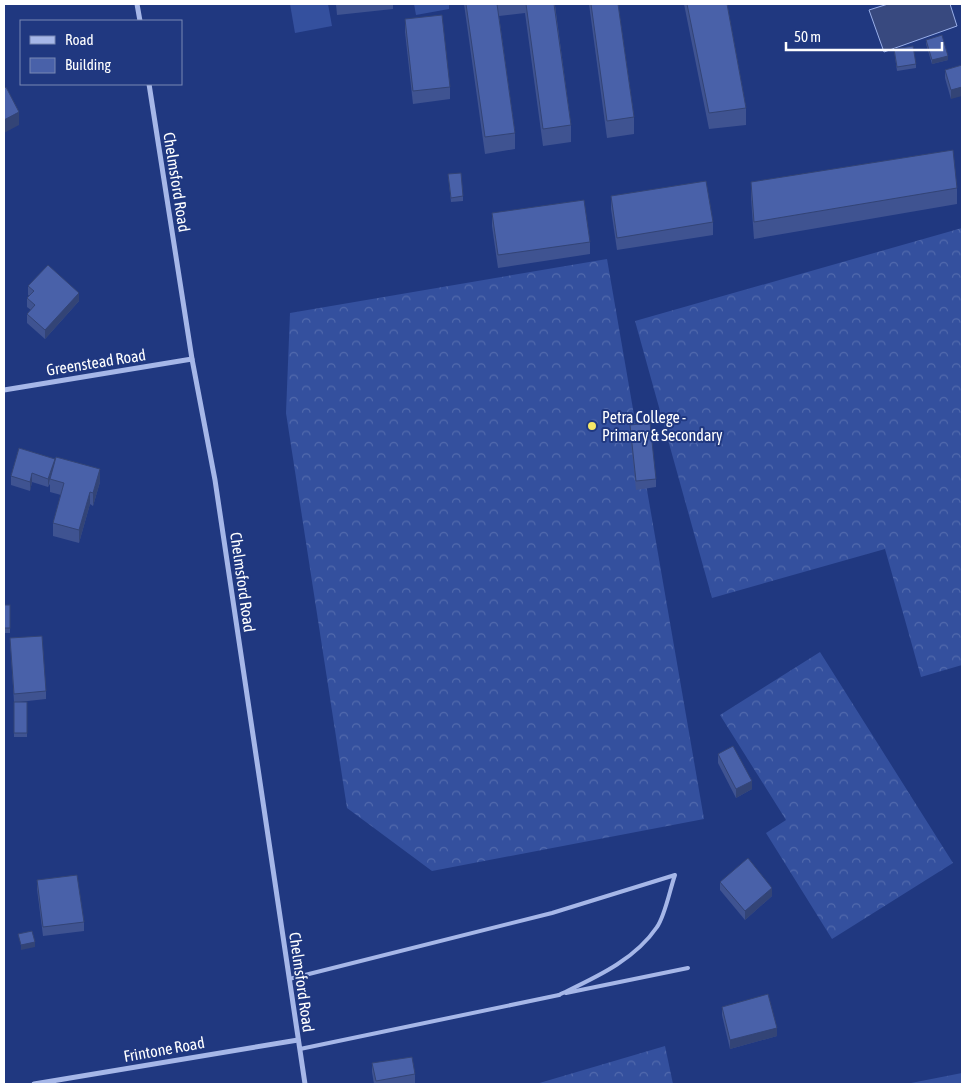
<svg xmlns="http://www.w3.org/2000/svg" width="966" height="1088" viewBox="0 0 966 1088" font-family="'Asap Condensed',sans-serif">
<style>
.green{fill:#34509e}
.forest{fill:url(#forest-crowns)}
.water{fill:#38497f;stroke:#99afe9}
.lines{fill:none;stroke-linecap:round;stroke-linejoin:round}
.service{stroke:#a6b7e8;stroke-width:4}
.minor{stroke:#a6b7e8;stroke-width:5}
.wall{fill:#3f5391}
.shaded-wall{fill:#334476}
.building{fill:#4961a9;stroke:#334476}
.poi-dot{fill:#f5e767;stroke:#203880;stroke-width:2}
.labels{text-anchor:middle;stroke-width:4;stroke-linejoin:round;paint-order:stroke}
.street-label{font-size:16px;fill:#fff;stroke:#203880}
.poi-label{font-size:16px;fill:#fff;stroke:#203880;text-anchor:start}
</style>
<defs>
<pattern id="forest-crowns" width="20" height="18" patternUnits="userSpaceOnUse" patternTransform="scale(1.25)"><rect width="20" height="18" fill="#34509e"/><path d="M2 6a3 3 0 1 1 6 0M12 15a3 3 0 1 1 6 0" fill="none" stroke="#526aad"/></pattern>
</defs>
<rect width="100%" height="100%" fill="#203880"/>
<!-- green -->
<g class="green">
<polygon points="290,4 328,4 332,26 295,33"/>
<polygon points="414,4 449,4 449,9 416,15"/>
</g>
<!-- forest -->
<g class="forest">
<polygon points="962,228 962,665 921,677 885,549 712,598 635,321"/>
<polygon points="607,259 704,819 432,871 347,808 286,413 290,313"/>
<polygon points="820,652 953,863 832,939 766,833 786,820 720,715"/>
<polygon points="665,1046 673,1084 536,1084"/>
<polygon points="962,1073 962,1084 906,1084"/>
</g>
<!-- water -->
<polygon class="water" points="888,4 950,4 957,26 884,52 869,10"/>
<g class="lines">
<!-- service -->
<g class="service">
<path d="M289 979 552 913 675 875C670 889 665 916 657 927 634 961 594 978 559 995"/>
<polyline points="566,993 688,968"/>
<polyline points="300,1049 559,995"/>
</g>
<!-- minor -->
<g class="minor">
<polyline points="137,4 140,21"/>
<polyline points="149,84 192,359 215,480 305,1084"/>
<polyline points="4,390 192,359"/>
<polyline points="34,1084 298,1040"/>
</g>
</g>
<!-- wall -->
<g class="wall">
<polygon points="336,4 393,4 393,9 337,15"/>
<polygon points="464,4 561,4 555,5 571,125 571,142 543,146 525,13 499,16 515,133 515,149 485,154"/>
<polygon points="589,4 618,4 634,117 634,134 607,138"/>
<polygon points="684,4 727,4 746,108 746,125 709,129"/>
<polygon points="405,19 450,87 450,99 413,104 405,32"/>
<polygon points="926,40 948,60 932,64 926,44"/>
<polygon points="894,49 916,64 916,68 897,71"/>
<polygon points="962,65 951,99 945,78 945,70"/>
<polygon points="448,174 463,196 463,201 451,202"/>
<polygon points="751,182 957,188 957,204 754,239 751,198"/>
<polygon points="611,196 713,222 713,235 617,250 611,209"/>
<polygon points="492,213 590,242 590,254 498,268 492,226"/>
<polygon points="28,286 79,301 45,339 27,323 27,314 31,310 27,307 27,298 29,295 28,295"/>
<polygon points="630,425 656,479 656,487 636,490 630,434"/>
<polygon points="19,448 100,482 93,506 90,504 79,543 53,536 53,523 61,495 50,492 50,484 48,487 32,482 30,491 11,485 11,476"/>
<rect x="4" y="605" width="6" height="28"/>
<polygon points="10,638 46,691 46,699 19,702 27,702 27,737 14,737 14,702"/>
<polygon points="718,754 752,789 736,798 718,763"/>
<polygon points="37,880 84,922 84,931 43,936 37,889"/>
<polygon points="720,882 772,896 745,920 720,890"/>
<polygon points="722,1007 777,1036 730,1049 722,1015"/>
<polygon points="372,1063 415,1074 415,1083 409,1084 374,1084 372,1072"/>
</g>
<!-- shaded-wall -->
<g class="shaded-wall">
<polygon points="948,56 948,60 932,64 932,60"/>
<polygon points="962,87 962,96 951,99 951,90"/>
<polygon points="19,112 19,125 4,133 4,120"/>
<polygon points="79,293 79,301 45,339 45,330"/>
<polygon points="55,459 55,468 50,479 48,487 48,479"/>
<polygon points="100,469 100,482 93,506 93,493"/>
<polygon points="32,473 32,482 30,491 30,482"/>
<polygon points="90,492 90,504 79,543 79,530"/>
<polygon points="752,781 752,789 736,798 736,789"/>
<polygon points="772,888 772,896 745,920 745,911"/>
<polygon points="35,942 35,947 21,950 21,945"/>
<polygon points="777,1028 777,1036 730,1049 730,1040"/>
</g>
<!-- building -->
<g class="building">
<polygon points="466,4 497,4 515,133 485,137"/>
<polygon points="526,4 554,4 571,125 543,129"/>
<polygon points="591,4 618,4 634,117 607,121"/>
<polygon points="687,4 727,4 746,108 709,113"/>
<polygon points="442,15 450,87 413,91 405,19"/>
<polygon points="942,35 948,56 932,60 926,40"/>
<polygon points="913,46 916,64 897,67 894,49"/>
<polygon points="962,65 962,87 951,90 945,70"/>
<polygon points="6,87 19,112 4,120 4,89"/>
<polygon points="953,150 957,188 754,222 751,182"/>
<polygon points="461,173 463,196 451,198 448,174"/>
<polygon points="706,181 713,222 617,238 611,196"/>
<polygon points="584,200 590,242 498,255 492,213"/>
<polygon points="48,265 79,293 45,330 27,314 35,305 27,298 34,291 28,286"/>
<polygon points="650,423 656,479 636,481 630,425"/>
<polygon points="19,448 55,459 48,479 32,473 30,482 11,476"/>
<polygon points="56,457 100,469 93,493 90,492 79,530 53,523 64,483 50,479"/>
<rect x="4" y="605" width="6" height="23"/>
<polygon points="42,636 46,691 14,694 10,638"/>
<rect x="14" y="702" width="13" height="31"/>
<polygon points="733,746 752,781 736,789 718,754"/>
<polygon points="748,858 772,888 745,911 720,882"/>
<polygon points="77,875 84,922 43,927 37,880"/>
<polygon points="32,931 35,942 21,945 18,934"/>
<polygon points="768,994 777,1028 730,1040 722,1007"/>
<polygon points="412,1057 415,1074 376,1081 372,1063"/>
</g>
<!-- markers -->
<circle class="poi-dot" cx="592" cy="426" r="5"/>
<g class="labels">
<!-- street labels -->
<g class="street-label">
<text transform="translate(177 182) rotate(81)" y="6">Chelmsford Road</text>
<text transform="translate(96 362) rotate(-9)" y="6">Greenstead Road</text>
<text transform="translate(243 582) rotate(82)" y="6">Chelmsford Road</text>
<text transform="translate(302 982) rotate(82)" y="6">Chelmsford Road</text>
<text transform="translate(164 1049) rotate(-10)" y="6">Frintone Road</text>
</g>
<!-- poi labels -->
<g class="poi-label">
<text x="602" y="423">Petra College -<tspan x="602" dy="18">Primary &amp; Secondary</tspan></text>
</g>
</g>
<!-- border -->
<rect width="966" height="1088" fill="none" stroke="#ffffff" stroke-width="10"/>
<!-- legend -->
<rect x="20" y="20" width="162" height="65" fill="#203880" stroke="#7988b3"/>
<rect x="30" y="36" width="25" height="8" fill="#a6b7e8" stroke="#7988b3"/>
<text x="65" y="45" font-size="15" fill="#ffffff">Road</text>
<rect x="30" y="58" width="25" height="15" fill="#4961a9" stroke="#7988b3"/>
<text x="65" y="70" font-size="15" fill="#ffffff">Building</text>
<!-- scale -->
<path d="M786 42v8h156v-8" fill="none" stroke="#ffffff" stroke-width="2.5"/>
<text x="794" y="42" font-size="15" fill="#ffffff" stroke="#203880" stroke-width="4" paint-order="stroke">50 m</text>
</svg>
